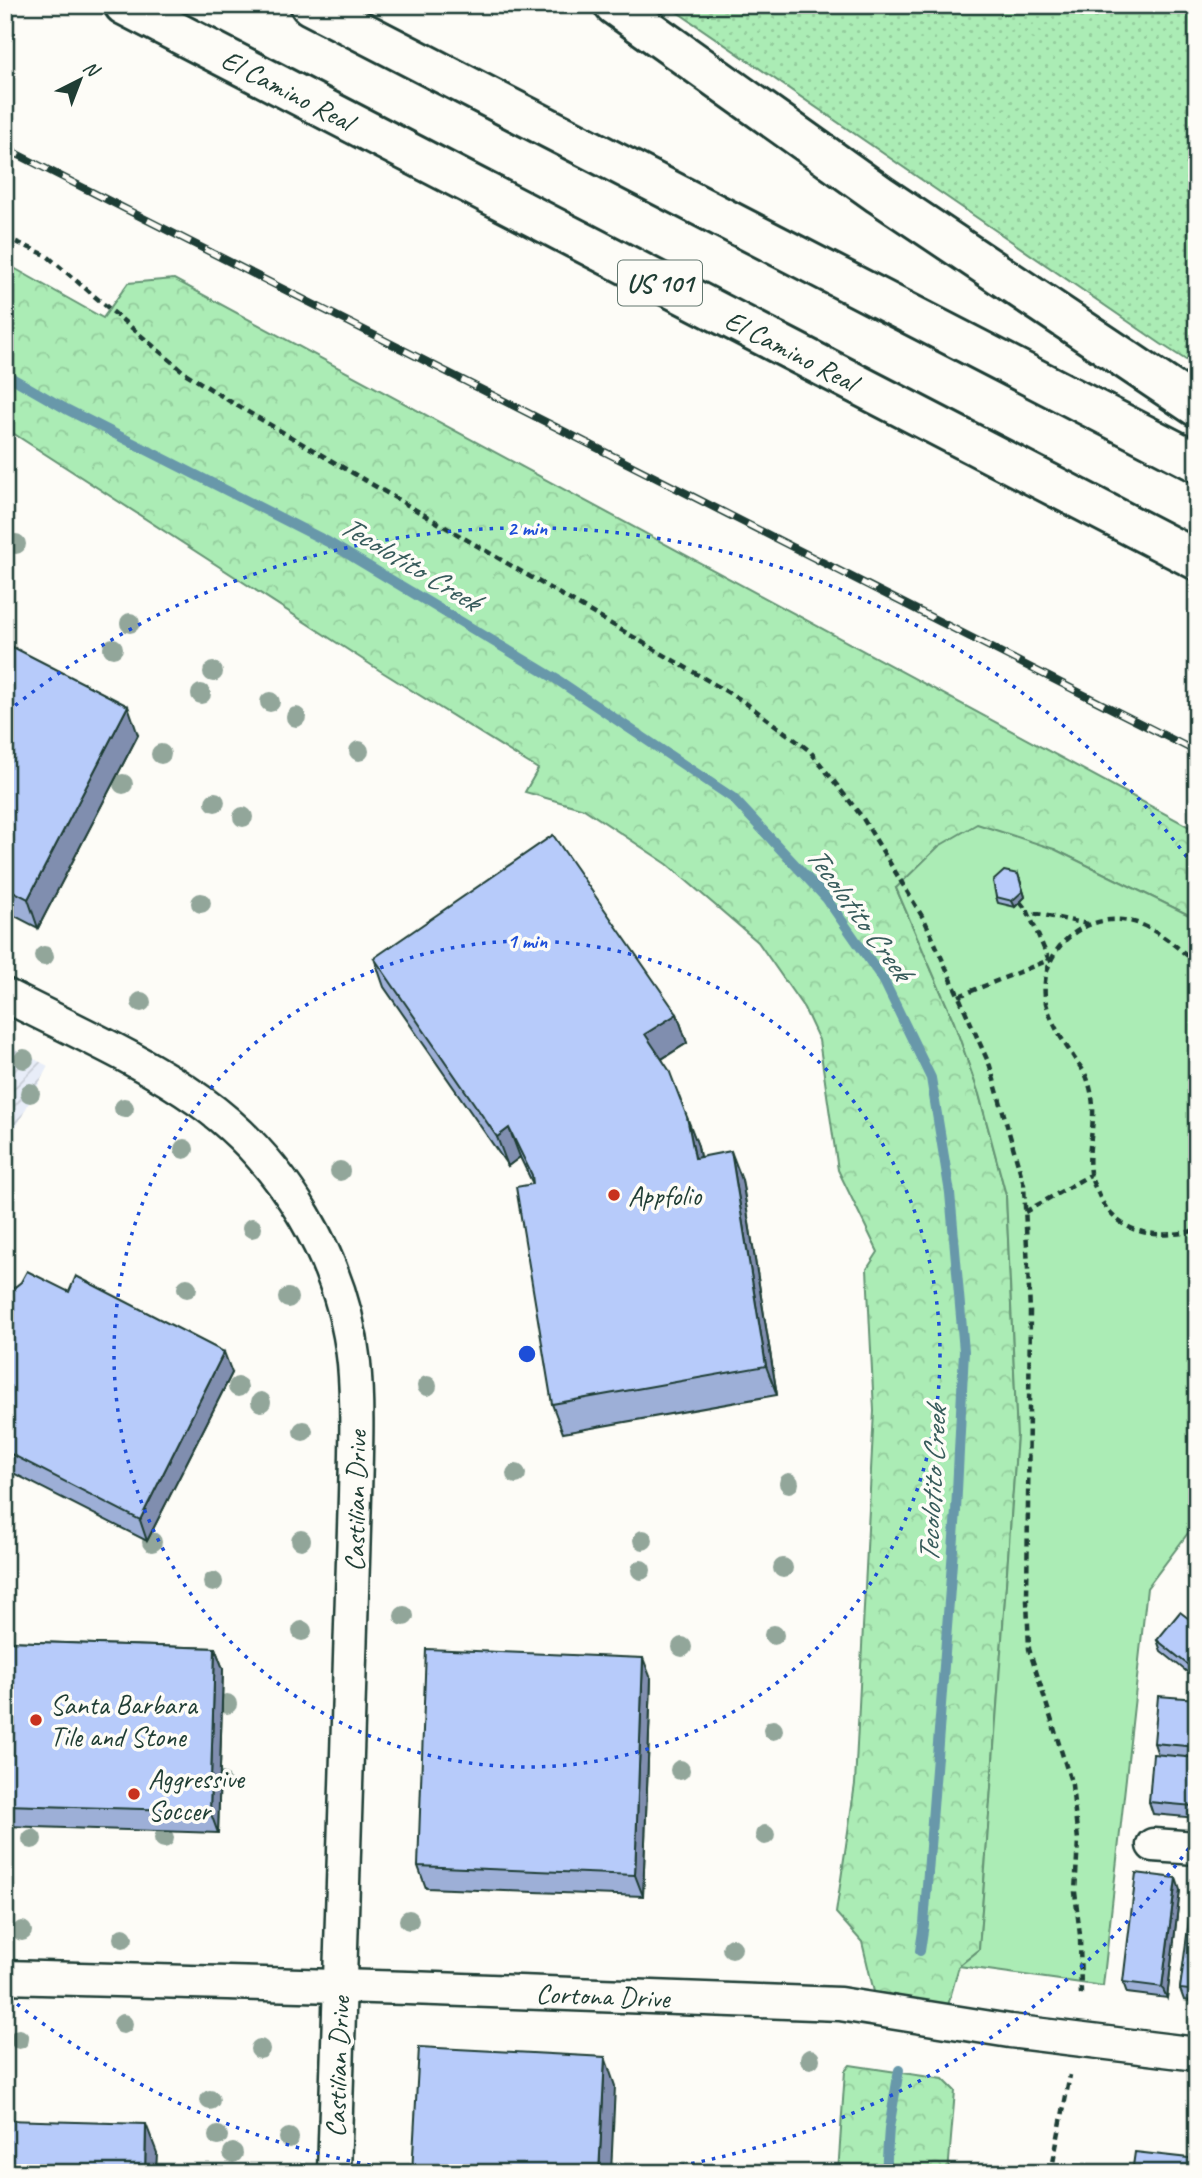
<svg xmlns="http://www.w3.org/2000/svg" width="1202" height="2178" viewBox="0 0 1202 2178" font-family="Caveat,sans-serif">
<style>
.industrial{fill:url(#industrial-furrows)}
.grass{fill:url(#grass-dots);stroke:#659474;stroke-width:2}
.forest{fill:url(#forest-crowns);stroke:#659474;stroke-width:2}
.green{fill:#abecb5;stroke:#659474;stroke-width:2}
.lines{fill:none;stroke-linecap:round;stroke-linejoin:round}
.stream{stroke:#6798aa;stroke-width:10}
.minor-casing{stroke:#1f3d34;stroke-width:37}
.motorway-casing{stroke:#1f3d34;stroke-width:44}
.path{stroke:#1f3d34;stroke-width:4.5;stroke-dasharray:7 5;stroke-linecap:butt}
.minor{stroke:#fdfcf7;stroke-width:32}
.motorway{stroke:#fdfcf7;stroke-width:38}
.rail-casing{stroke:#1f3d34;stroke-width:8}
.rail{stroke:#fdfcf7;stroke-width:5;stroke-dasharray:16;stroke-linecap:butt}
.tree{fill:#92a69a}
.wall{fill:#9dafd7;stroke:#1f3d34;stroke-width:2}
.shaded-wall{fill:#808eaf;stroke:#1f3d34;stroke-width:2}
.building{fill:#b7cbfa;stroke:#1f3d34;stroke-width:2}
.ring{fill:none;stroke:#1d4ed8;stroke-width:3.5;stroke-dasharray:3.5 7}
.poi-dot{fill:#c8321e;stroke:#fdfcf7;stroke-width:2.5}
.labels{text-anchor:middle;stroke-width:7;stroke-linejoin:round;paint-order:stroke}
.shield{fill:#fdfcf7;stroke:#62766e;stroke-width:2}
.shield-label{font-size:26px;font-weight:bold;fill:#1f3d34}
.street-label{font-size:28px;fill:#1f3d34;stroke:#fdfcf7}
.poi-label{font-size:28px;fill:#1f3d34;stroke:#fdfcf7;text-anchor:start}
.water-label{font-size:30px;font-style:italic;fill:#375b5b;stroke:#fdfcf7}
.centre{fill:#1d4ed8;stroke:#fdfcf7;stroke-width:3.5}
.ring-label{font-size:21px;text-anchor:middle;font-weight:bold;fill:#1d4ed8;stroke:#fdfcf7;stroke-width:7;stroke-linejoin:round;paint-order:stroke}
</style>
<defs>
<pattern id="industrial-furrows" width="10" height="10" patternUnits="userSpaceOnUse" patternTransform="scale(1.75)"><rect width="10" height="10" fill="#e8edf8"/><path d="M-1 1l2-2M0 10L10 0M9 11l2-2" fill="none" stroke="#c7ccd5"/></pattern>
<pattern id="grass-dots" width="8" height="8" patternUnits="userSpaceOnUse" patternTransform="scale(1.75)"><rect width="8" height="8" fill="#abecb5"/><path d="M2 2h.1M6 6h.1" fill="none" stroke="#93cb9c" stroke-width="1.8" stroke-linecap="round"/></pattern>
<pattern id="forest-crowns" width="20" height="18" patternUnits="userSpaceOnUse" patternTransform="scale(1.75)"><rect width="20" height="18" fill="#abecb5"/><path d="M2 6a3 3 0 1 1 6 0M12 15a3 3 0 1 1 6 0" fill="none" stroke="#93cb9c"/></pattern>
</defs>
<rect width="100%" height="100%" fill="#fdfcf7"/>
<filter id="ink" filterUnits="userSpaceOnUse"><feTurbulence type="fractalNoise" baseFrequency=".0143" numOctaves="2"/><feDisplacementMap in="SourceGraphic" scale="14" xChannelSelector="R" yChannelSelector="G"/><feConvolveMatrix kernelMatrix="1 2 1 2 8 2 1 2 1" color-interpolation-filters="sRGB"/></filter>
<g filter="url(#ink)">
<!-- industrial -->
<polygon class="industrial" points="5,1044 48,1066 5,1149"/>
<!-- grass -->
<polygon class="grass" points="667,5 1197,5 1197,367 1161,344"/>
<!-- forest -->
<g class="forest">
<polygon points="5,263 103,318 128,283 174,279 1197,831 1197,919 1054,849 896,888 954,1022 979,1094 1006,1195 1017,1436 979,1950 959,1966 947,2009 875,1996 862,1942 836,1913 855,1784 874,1411 867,1269 878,1252 838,1170 819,1040 804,1008 758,942 667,864 584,809 525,792 538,769 379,670 5,428"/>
<polygon points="850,2065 943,2079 955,2091 948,2173 838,2173 845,2071"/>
</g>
<!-- green -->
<polygon class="green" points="977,824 1054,849 1197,919 1197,1521 1147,1588 1103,1986 959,1966 979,1950 1017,1436 1006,1195 979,1094 954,1022 896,888 939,846"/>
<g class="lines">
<!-- stream -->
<g class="stream">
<polyline points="5,374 66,409 328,542 556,679 733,798 826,898 884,981 931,1078 950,1193 964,1351 956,1511 924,1924 920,1951"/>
<polyline points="886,2173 889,2128 899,2070"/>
</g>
<defs>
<g id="minor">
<path d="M5 995C69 1028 143 1060 200 1101 284 1161 343 1261 354 1363 358 1407 356 1452 355 1496L334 2173"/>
<polyline points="1153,1845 1197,1848"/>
<path id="s1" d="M5 1977 409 1988 840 2004 1010 2031 1197 2054"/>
</g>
<g id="motorway">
<path id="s2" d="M124 5 1197 560"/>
<polyline points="310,5 1197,462"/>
<polyline points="614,5 879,194 1197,407"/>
</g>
</defs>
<!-- minor casing -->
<use href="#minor" class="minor-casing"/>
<!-- motorway casing -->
<use href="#motorway" class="motorway-casing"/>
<!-- path -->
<g class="path">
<polyline points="5,237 46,255 185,373 231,402 743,701 810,751 862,817 925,921 990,1066 1024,1185 1030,1311 1027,1600 1029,1649 1072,1785 1078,1840 1075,1892 1080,1935 1081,1998"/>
<polyline points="1020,902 1028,912"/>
<path d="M1197 963C1177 948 1155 926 1129 921 1081 912 1036 953 1046 1003 1051 1022 1062 1040 1073 1056 1077 1063 1084 1070 1087 1078 1101 1116 1086 1138 1090 1173 1091 1180 1095 1187 1098 1193 1115 1235 1157 1240 1197 1230"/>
<polyline points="959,996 1049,960 1028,912 1088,924"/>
<polyline points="1025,1212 1090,1175"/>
<polyline points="1051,2173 1070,2075"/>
</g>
<!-- minor -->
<use href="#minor" class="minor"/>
<!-- motorway -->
<use href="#motorway" class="motorway"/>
<defs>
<polyline id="rail" points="5,148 1197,752"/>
</defs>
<!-- rail casing -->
<use href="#rail" class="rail-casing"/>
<!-- rail -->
<use href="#rail" class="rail"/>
</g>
<!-- trees -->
<g class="tree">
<circle cx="16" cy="544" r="10"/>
<circle cx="130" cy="623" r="10"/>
<circle cx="113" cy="648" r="10"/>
<circle cx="213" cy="672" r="10"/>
<circle cx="201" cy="694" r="10"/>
<circle cx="270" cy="702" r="10"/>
<circle cx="296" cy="717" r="10"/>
<circle cx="359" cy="751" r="10"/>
<circle cx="161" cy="754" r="10"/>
<circle cx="123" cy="784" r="10"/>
<circle cx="215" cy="802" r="10"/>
<circle cx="243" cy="817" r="10"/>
<circle cx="201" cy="903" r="10"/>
<circle cx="44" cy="956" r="10"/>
<circle cx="141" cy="1002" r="10"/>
<circle cx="24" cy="1059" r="10"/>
<circle cx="30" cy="1093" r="10"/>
<circle cx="124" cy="1108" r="10"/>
<circle cx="184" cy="1149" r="10"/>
<circle cx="340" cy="1171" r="10"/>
<circle cx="252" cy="1228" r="10"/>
<circle cx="187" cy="1288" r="10"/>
<circle cx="288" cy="1298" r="10"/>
<circle cx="427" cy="1386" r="10"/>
<circle cx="238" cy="1387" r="10"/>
<circle cx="261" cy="1402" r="10"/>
<circle cx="303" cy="1431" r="10"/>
<circle cx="516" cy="1474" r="10"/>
<circle cx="789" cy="1483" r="10"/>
<circle cx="301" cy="1540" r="10"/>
<circle cx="643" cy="1540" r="10"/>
<circle cx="152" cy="1542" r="10"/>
<circle cx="783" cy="1568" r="10"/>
<circle cx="641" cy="1570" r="10"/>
<circle cx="213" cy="1582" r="10"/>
<circle cx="404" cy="1616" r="10"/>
<circle cx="302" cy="1631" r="10"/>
<circle cx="774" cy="1635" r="10"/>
<circle cx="682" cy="1647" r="10"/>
<circle cx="227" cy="1704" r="10"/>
<circle cx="773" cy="1730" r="10"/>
<circle cx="680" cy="1770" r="10"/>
<circle cx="221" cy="1782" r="10"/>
<circle cx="765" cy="1835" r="10"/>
<circle cx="164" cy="1838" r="10"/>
<circle cx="32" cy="1839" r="10"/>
<circle cx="409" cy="1920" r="10"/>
<circle cx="22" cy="1931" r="10"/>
<circle cx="123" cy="1938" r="10"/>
<circle cx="732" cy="1948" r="10"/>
<circle cx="123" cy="2024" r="10"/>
<circle cx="19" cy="2039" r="10"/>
<circle cx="260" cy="2049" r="10"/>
<circle cx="810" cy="2059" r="10"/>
<circle cx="210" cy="2100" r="10"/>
<circle cx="218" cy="2136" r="10"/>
<circle cx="289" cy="2138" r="10"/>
<circle cx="233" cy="2153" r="10"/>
</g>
<!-- wall -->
<g class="wall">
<polygon points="5,643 138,735 38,928 5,911"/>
<polygon points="1020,880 1025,897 1015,907 998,903 996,897"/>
<polygon points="374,958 677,1014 687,1043 662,1059 698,1146 700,1157 742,1180 777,1395 563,1433 552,1404 533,1184 520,1157 508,1166 384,987"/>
<polygon points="5,1295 232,1373 147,1541 5,1469"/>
<polygon points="1197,1625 1197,1680 1161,1651 1157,1640"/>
<polygon points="5,1641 215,1648 223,1669 218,1833 5,1826"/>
<polygon points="651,1679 643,1896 426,1888 418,1866"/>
<polygon points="1197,1699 1197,1818 1153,1814 1149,1802 1158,1755 1154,1743"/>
<polygon points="1197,1881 1197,2002 1184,2000 1180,1989"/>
<polygon points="1180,1890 1167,1998 1127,1993 1123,1982"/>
</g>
<!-- shaded-wall -->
<g class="shaded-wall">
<polygon points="128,706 138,735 38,928 28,899"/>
<polygon points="1018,874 1025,897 1015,907 1012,901"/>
<polygon points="677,1014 687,1043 655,1063 645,1034"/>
<polygon points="687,1117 698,1146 705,1187 695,1158"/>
<polygon points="509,1128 520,1157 508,1166 497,1137"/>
<polygon points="731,1151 742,1180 777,1395 766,1366"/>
<polygon points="224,1352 232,1373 147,1541 140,1520"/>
<polygon points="215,1648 223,1669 218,1833 210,1811"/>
<polygon points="643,1658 651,1679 643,1896 635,1875"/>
<polygon points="1197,1767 1197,1816 1193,1806"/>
<polygon points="1176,1878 1180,1890 1167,1998 1162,1987"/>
<polygon points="605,2057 615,2086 611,2173 599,2173"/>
<polygon points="146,2124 157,2153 156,2173 145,2173"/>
</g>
<!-- building -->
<g class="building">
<polygon points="5,643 128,706 28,899 5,887"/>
<polygon points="553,835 677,1014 645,1034 669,1070 687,1117 695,1158 731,1151 766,1366 552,1404 516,1187 533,1184 532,1175 509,1128 497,1137 374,958"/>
<polygon points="1004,871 1018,874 1023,891 1012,901 996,897 993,881"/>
<polygon points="27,1271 69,1292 76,1276 224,1352 140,1520 5,1451 5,1295 21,1282"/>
<polygon points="1180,1612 1197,1625 1197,1672 1157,1640"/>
<polygon points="5,1641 215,1648 210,1811 5,1805"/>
<polygon points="426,1649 643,1658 635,1875 418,1866"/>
<polygon points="1158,1696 1197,1699 1197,1747 1154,1743"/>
<polygon points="1153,1754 1197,1758 1193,1806 1149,1802"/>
<polygon points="1136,1873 1176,1878 1162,1987 1123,1982"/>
<polygon points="1194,1881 1197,1881 1197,1991 1180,1989"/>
<polygon points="419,2047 605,2057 599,2173 412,2173"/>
<polygon points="5,2120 146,2124 145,2173 5,2173"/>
<polygon points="1135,2152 1197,2159 1197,2173 1132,2173"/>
</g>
</g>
<!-- distance rings -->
<g class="ring">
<circle cx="527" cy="1354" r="413"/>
<path d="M1195 1840A826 826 0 0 1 642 2172M412 2172A826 826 0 0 1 7 1996M7 712A826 826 0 0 1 1195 868"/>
</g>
<!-- markers -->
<g class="poi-dot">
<circle cx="614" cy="1195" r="7"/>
<circle cx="36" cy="1720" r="7"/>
<circle cx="134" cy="1794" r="7"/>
</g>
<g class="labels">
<!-- shield labels -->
<rect class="shield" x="618" y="260.5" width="84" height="45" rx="5"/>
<g class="shield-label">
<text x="660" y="292">US 101</text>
</g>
<!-- street labels -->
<g class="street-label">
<text dy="10" stroke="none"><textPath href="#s2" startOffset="184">El Camino Real</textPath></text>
<text dy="10" stroke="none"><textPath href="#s2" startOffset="751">El Camino Real</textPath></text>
<text transform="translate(355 1501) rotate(-89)" y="10">Castilian Drive</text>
<text dy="10" stroke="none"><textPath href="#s1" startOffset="598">Cortona Drive</textPath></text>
<text transform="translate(337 2067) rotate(-88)" y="10">Castilian Drive</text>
</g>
<!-- poi labels -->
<g class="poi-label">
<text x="628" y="1205">Appfolio</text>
<text x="50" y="1714">Santa Barbara<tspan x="50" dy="32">Tile and Stone</tspan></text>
<text x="148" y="1788">Aggressive<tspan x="148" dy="32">Soccer</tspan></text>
</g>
<!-- water labels -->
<g class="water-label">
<text transform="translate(410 563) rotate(31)" y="10">Tecolotito Creek</text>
<text transform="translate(859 913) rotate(54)" y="10">Tecolotito Creek</text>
<text transform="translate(932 1485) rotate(-87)" y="10">Tecolotito Creek</text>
</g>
</g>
<circle cx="527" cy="1354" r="10" class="centre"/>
<g class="ring-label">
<text x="527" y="535">2 min</text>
<text x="527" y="948">1 min</text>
</g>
<!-- margin -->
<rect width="1202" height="2178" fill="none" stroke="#fdfcf7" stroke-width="28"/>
<rect x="14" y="14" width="1174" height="2150" fill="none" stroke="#1f3d34" stroke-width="2.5" filter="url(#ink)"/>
<!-- north arrow -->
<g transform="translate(80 80) rotate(42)" stroke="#fdfcf7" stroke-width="5" paint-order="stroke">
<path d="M0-5L12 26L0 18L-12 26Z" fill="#1f3d34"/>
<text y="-10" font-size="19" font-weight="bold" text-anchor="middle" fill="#1f3d34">N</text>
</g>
</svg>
